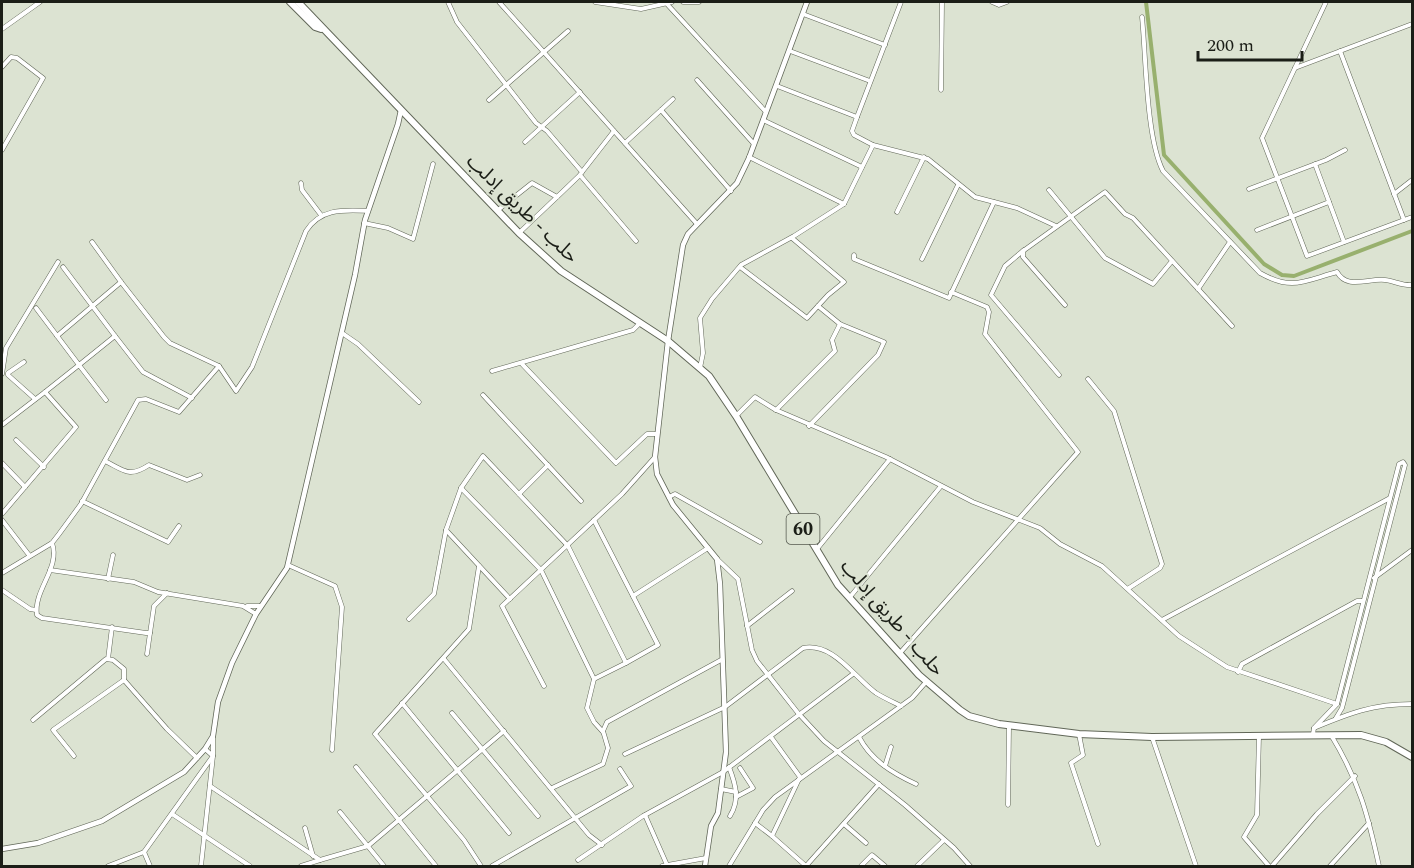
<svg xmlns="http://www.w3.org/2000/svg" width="1414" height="868" viewBox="0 0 1414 868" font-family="Spectral,'Noto Sans Arabic',serif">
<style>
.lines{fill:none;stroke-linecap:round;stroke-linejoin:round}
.canal{stroke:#98b06e;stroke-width:4}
.minor-casing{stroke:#616758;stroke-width:5}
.tertiary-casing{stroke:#616758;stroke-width:6}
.trunk-casing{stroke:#616758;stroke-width:8}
.minor{stroke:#fff;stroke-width:4}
.tertiary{stroke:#fff;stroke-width:4.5}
.trunk{stroke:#fff;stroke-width:6}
.labels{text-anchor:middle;stroke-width:4.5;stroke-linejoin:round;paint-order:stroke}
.shield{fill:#dce3d2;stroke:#55594f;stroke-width:1.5}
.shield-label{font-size:18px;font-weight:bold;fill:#1b1e17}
.street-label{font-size:20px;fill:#1b1e17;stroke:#dce3d2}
</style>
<rect width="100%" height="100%" fill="#dce3d2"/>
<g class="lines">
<!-- canal -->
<polyline class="canal" points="1146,2 1164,155 1264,264 1282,275 1294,276 1412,231"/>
<defs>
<g id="minor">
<polyline points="448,2 457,22 536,123 547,131 582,172 580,175 636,241"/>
<polyline points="499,2 697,224"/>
<polyline points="595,2 641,9 672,2"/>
<polyline points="683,2 699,2"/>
<polyline points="901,2 857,117 852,131 854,135 873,145 928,159 975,197 1017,208 1056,226"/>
<polyline points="992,2 999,5 1007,2"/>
<polyline points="1326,2 1262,138 1307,256 1412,217"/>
<polyline points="666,3 766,112"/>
<polyline points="803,14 885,45"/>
<path d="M1142 17C1146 56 1146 138 1163 171L1260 273C1292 291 1304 281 1337 272 1347 290 1368 278 1385 280 1394 281 1403 286 1412 285"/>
<polyline points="2,29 40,2"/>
<polyline points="790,51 870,81"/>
<polyline points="1340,51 1404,220"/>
<polyline points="2,67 11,57 17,58 43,78 2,150"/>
<polyline points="1295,68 1412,24"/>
<polyline points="697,80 754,144"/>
<polyline points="777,86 857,117"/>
<polyline points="941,90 942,2"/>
<polyline points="673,99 661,110 731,191"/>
<polyline points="489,100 568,31"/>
<polyline points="763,120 862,167"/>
<polyline points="525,142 580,92"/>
<polyline points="625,143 661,110"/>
<polyline points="749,157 844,204"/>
<polyline points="1315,164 1344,242"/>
<polyline points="582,172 614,131"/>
<polyline points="301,183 302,190 321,215"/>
<polyline points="1249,189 1326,160 1345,150"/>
<polyline points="1049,190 1105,258 1153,284 1172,261"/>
<polyline points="1394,194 1412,180"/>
<polyline points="498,210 532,183 557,197 580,175"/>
<polyline points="897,212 924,157"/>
<polyline points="364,223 388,228 413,239 433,164"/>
<polyline points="1257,230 1329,202"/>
<polyline points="519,233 557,197"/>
<polyline points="1024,250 1005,266 991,295 1059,375"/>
<polyline points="854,255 854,259 949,298 994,202"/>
<polyline points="922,259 958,185"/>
<polyline points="63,267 115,336"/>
<polyline points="740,267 807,318 828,295 844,282 792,238"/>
<path d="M121 282 164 337 170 343 219 366 236 391 252 367 306 231C321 208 343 210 368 211"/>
<polyline points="1198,289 1230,242"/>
<polyline points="1065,305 1023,257 1023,251 1105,192 1125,214 1133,218 1232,326"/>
<polyline points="818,306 840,324"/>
<polyline points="36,308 79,365 115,336 143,372 192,398"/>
<polyline points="342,333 358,344 419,402"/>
<polyline points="57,336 121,282 92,242"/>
<polyline points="24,362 8,373 8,375 35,399"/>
<polyline points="522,364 616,463 647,434 657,434"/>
<polyline points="700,368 703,353 700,318 712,299 741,265 794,236 844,204 873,145"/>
<polyline points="492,371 633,330 640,323"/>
<polyline points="2,374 6,348 58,262"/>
<polyline points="1088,379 1114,411 1162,564 1160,568 1129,588"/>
<polyline points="483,395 581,501"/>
<polyline points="776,410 886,457 973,502 1040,528 1060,544 1102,566 1179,636 1227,667 1337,704"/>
<polyline points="736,416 755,397 776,410 835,351 832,340 840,324 884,342 878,355 809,426"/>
<polyline points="2,425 45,392"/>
<polyline points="16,440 44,467"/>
<path d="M105 461C125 471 129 478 149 465L187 480 200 475"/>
<polyline points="2,463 25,487"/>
<polyline points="461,488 541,570 594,679 587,708 594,722 603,732"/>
<polyline points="519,494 548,465"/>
<polyline points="669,497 675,494 760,542"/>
<polyline points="82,501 168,542 179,526"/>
<polyline points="2,514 76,427 45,392 79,365 106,400"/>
<polyline points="2,520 29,555"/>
<polyline points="446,530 510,599"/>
<path d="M52 543C61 568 33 590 37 615L42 618 146 633H150L154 606 167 593"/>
<polyline points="817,549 890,459"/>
<polyline points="717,559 738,579 752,650 757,661 798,713 824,741 905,805 954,848 970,866"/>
<polyline points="288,565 335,586 342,607 332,750"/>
<polyline points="479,566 469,629 375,734 464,840 481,866"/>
<polyline points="50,570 134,582 158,592 243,606 256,614"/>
<polyline points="2,573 52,543 59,534 81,504 138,400 146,399 179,412 219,366"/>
<polyline points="1374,578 1412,550"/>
<polyline points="108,579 113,555"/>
<polyline points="2,590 30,609 36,610"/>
<polyline points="633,596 708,548"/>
<polyline points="850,597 941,486"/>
<polyline points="247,606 261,606"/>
<polyline points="409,619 434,594 446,530 461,488 483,456 568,546 626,663 658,645 594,520"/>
<polyline points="1162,620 1390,498"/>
<polyline points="747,626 792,591"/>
<polyline points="900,653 1078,452 985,334 989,312 987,307 951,292"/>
<polyline points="147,654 150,633"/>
<polyline points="108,659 112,627"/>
<polyline points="444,659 589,835 602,845"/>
<polyline points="1238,672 1242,664 1357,601 1363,601"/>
<polyline points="594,679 626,663"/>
<polyline points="544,686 502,606 622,494 655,457"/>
<polyline points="402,703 509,833"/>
<polyline points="452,713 538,816"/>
<polyline points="33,720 106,659 113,660 124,669 124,680"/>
<polyline points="1314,728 1337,704 1399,464 1403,462 1405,465 1342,708 1336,718"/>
<polyline points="1079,734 1083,755 1071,763 1098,844"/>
<path d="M1313 734 1314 728C1350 713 1373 704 1412 704"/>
<path d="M1331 735C1359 781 1368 815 1379 866"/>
<polyline points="1259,736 1257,815 1244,837 1269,866"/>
<path d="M859 737C871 760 892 773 916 784"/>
<polyline points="1152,737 1196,866"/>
<path d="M625 754 725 707 803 648C833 642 854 677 876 693 884 698 893 702 901 706"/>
<polyline points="74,756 53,730 124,680 167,729 197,758"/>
<polyline points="885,766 891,747"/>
<polyline points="356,767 436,866"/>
<path d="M729 767C736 785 740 800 730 816"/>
<polyline points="210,786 320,860 368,846 504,731"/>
<polyline points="552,788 603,764 608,748 603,731 607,722 721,660"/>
<polyline points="721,789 736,792"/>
<polyline points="736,797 753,788 740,768"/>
<polyline points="1008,805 1009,726"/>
<polyline points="340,812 384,866"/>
<polyline points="172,814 250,866"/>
<polyline points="645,815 667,865"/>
<polyline points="755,823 772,836 800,777 771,737"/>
<polyline points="844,824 866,843"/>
<polyline points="305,828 313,856"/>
<polyline points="772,836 806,866"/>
<polyline points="144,852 150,866"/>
<polyline points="578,860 643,816 723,772 853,674"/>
<polyline points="108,866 144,852 213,756 213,737"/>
<polyline points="201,866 213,756 205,749"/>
<polyline points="301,866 320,860"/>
<polyline points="492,866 631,786 620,769"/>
<polyline points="662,866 706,858"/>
<polyline points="729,866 763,810 775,797 912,698 926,682"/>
<polyline points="806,866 879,784"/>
<polyline points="861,866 872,855 885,866"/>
<polyline points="917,866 944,840"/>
<polyline points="1272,866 1317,814 1355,776"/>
<polyline points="1330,866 1369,823"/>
</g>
<g id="tertiary">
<polyline points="2,849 38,843 102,821 184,772 205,749 213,736 218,702 232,663 256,614 287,568 355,275 365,220 398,124 401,110"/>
<polyline points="705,866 711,826 718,813 726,752 720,584 717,559 673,505 657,474 655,457 668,341 683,245 688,234 737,183 749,158 807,2"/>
</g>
<g id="trunk">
<polyline points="290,2 315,27 321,29"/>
<polyline points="298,2 519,233 561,271 668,341 709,376 736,416 838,585 919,675 960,710 969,716 999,724 1079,734 1152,737 1361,735 1386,742 1412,757"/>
</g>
</defs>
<!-- minor casing -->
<use href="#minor" class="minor-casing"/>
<!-- tertiary casing -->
<use href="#tertiary" class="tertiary-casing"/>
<!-- trunk casing -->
<use href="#trunk" class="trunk-casing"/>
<!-- minor -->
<use href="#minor" class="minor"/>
<!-- tertiary -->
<use href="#tertiary" class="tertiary"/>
<!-- trunk -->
<use href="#trunk" class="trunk"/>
</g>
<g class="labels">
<!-- shield labels -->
<rect class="shield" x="786.5" y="514" width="33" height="30" rx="4.5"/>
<g class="shield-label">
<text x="803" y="535">60</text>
</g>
<!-- street labels -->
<g class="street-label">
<text transform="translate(523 208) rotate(44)" y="7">حلب - طريق إدلب</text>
<text transform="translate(893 617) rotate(49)" y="7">حلب - طريق إدلب</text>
</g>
</g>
<!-- border -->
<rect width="1414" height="868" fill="none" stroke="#1b1e17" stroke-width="6"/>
<!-- scale -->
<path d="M1198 51v9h104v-9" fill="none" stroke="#1b1e17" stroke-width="3"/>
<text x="1207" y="51" font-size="18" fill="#1b1e17" stroke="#dce3d2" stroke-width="4.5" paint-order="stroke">200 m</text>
</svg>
